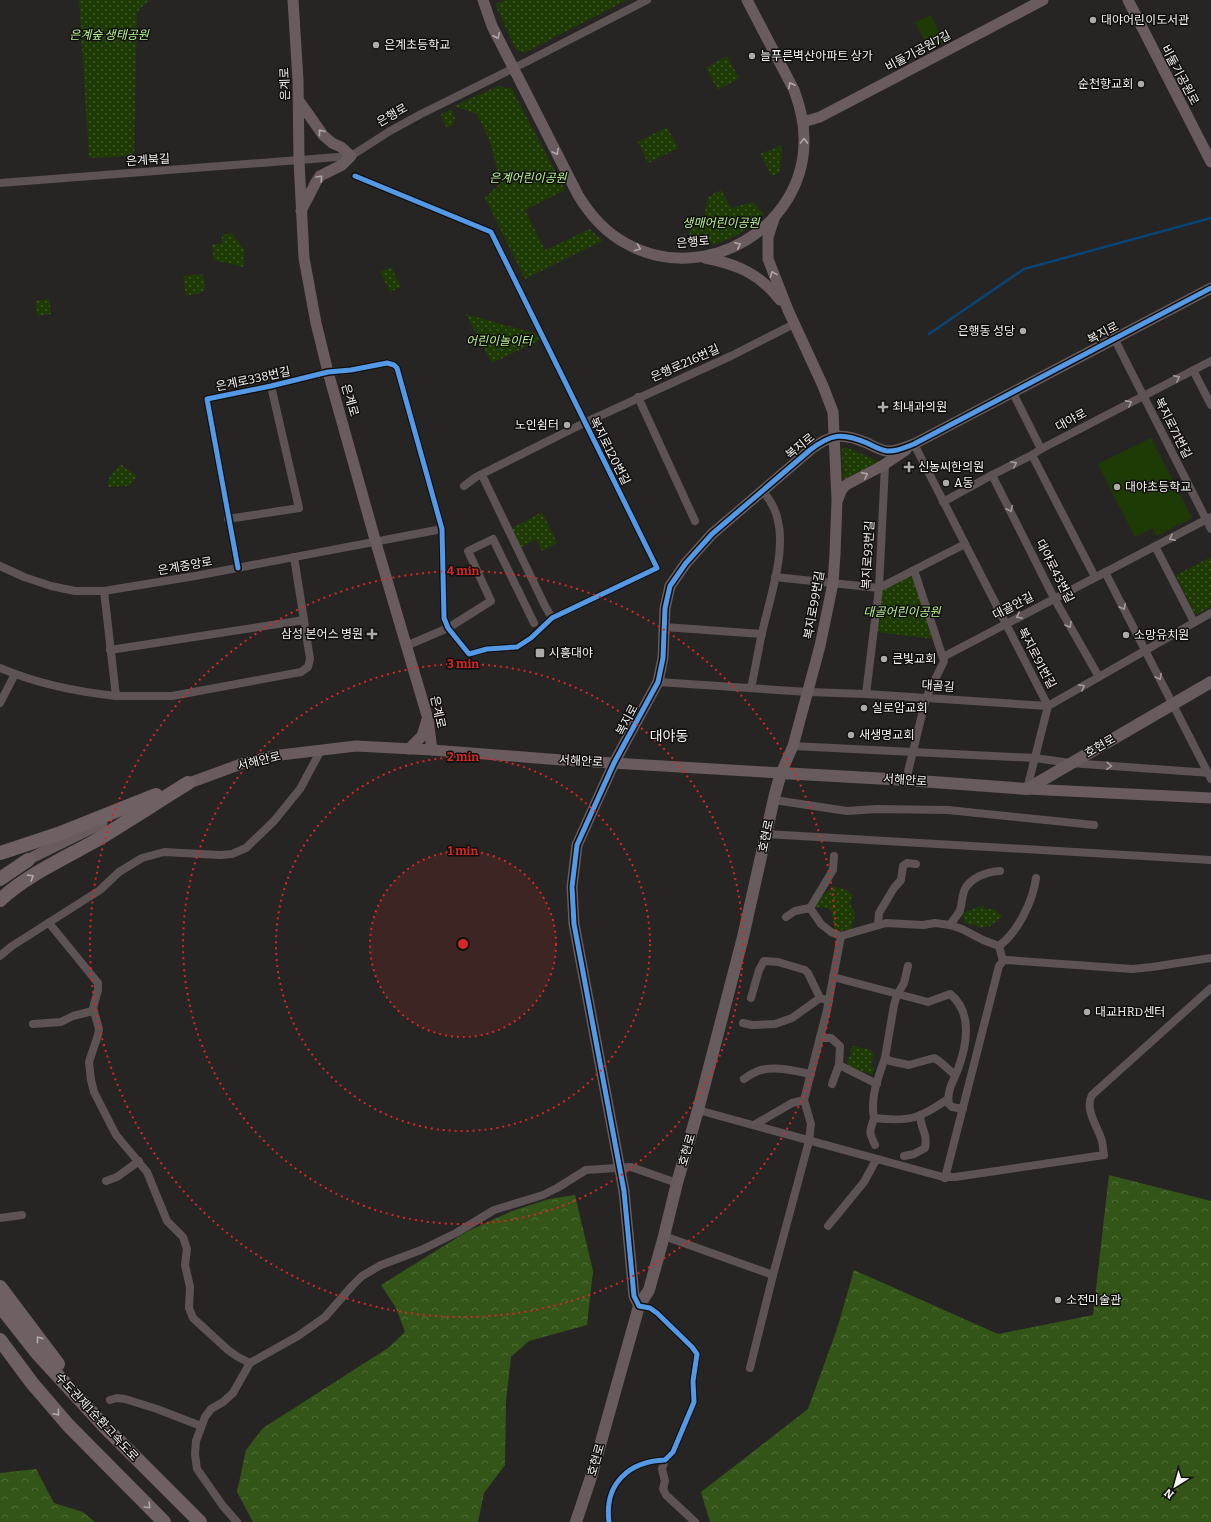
<svg xmlns="http://www.w3.org/2000/svg" width="1211" height="1522" viewBox="0 0 1211 1522" font-family="Bitter,'Noto Sans KR',serif">
<style>
.grass{fill:url(#grass-dots)}
.forest{fill:url(#forest-crowns)}
.pitch{fill:#1f3b05}
.lines{fill:none;stroke-linecap:round;stroke-linejoin:round}
.stream{stroke:#084577;stroke-width:2.5}
.street{stroke:#5d5354;stroke-width:8}
.secondary{stroke:#6a5c5e;stroke-width:11}
.primary{stroke:#685b5d;stroke-width:12}
.highway{stroke:#6f6063;stroke-width:14}
.cycleway-casing{stroke:#100f0d;stroke-width:8}
.cycleway{stroke:#5399e6;stroke-width:5}
.oneway{stroke:#b0a8a8}
.oneway2{stroke:#a19b9b}
.oneway3{stroke:#b2aaaa}
.ring{fill:none;stroke:#d62828;stroke-width:2;stroke-dasharray:2 4}
.poi-dot{fill:#adaca9;stroke:#100f0d;stroke-width:1.5}
.labels{text-anchor:middle;stroke-width:3;stroke-linejoin:round;paint-order:stroke}
.poi-label{font-size:12px;fill:#f5f4f1;stroke:#100f0d;text-anchor:start}
.park-label{font-size:12px;font-style:italic;fill:#b8f393;stroke:#100f0d}
.street-label{font-size:12px;fill:#f5f4f1;stroke:#100f0d}
.quarter-label{font-size:14px;fill:#f5f4f1;stroke:#100f0d}
.centre{fill:#d62828;stroke:#100f0d;stroke-width:2}
.ring-label{font-size:12px;text-anchor:middle;font-weight:bold;fill:#d62828;stroke:#100f0d;stroke-width:3;stroke-linejoin:round;paint-order:stroke}
</style>
<defs>
<pattern id="grass-dots" width="8" height="8" patternUnits="userSpaceOnUse"><rect width="8" height="8" fill="#1f3b05"/><path d="M2 2h.1M6 6h.1" fill="none" stroke="#40582a" stroke-width="1.8" stroke-linecap="round"/></pattern>
<pattern id="forest-crowns" width="20" height="18" patternUnits="userSpaceOnUse"><rect width="20" height="18" fill="#335517"/><path d="M2 6a3 3 0 1 1 6 0M12 15a3 3 0 1 1 6 0" fill="none" stroke="#516e39"/></pattern>
</defs>
<rect width="100%" height="100%" fill="#272523"/>
<!-- grass -->
<g class="grass">
<polygon points="79,0 149,0 137,12 134,156 89,158"/>
<polygon points="505,0 627,0 524,53 516,50 495,4"/>
<polygon points="727,56 739,78 718,90 706,68"/>
<polygon points="498,86 512,89 565,190 525,210 545,250 590,229 602,241 525,279 485,198 501,183 490,142 477,114 454,106"/>
<polygon points="451,109 455,117 453,125 447,128 440,115"/>
<polygon points="667,127 678,148 648,163 638,142"/>
<polygon points="782,145 780,172 772,176 760,154"/>
<path d="M721 190 731 208 753 202 764 214C744 235 720 245 692 248L689 230 703 222 708 197Z"/>
<polygon points="232,233 245,251 243,267 214,260 212,245 222,243 222,235"/>
<polygon points="391,267 401,287 390,292 380,272"/>
<path d="M202 274C210 293 202 293 186 296L183 276Z"/>
<polygon points="49,299 51,314 37,316 35,301"/>
<polygon points="466,314 537,334 540,340 492,363"/>
<polygon points="846,447 880,462 845,481 843,481 842,448"/>
<path d="M120 464 137 476 129 486 109 487C104 480 116 471 120 464Z"/>
<polygon points="542,512 557,543 542,551 536,539 521,547 511,529"/>
<polygon points="1211,557 1211,607 1197,614 1194,612 1176,575"/>
<polygon points="912,574 932,639 878,632 882,590"/>
<path d="M836 887 846 890 853 895 850 904 855 913 851 930 835 931 831 910 828 908 815 907C818 899 828 889 836 887Z"/>
<polygon points="984,905 984,909 994,909 1002,916 989,927 987,926 979,928 974,924 971,925 963,922 964,918 959,916 960,914"/>
<polygon points="853,1046 871,1050 871,1052 874,1053 871,1067 875,1068 872,1074 862,1071 860,1072 848,1065 847,1061 850,1056 851,1049"/>
</g>
<!-- forest -->
<g class="forest">
<polygon points="1109,1175 1211,1201 1211,1522 710,1522 701,1492 808,1409 837,1329 854,1270 998,1334 1093,1315"/>
<polygon points="575,1195 593,1271 587,1325 529,1341 511,1357 506,1401 505,1465 484,1493 478,1522 253,1522 237,1492 246,1450 263,1428 388,1348 405,1332 396,1308 381,1285 468,1231 512,1211 549,1199"/>
<polygon points="36,1469 54,1503 83,1512 95,1522 0,1522 0,1473"/>
</g>
<!-- pitch -->
<g class="pitch">
<polygon points="931,15 943,40 942,42 929,49 915,22"/>
<polygon points="1151,438 1192,518 1156,536 1152,528 1135,537 1098,464"/>
</g>
<g class="lines">
<!-- stream -->
<polyline class="stream" points="929,334 1024,269 1211,218"/>
<!-- street -->
<g class="street">
<polyline points="0,183 351,156 390,131 421,114 528,61 647,0"/>
<polyline points="1114,338 1211,529"/>
<polyline points="1193,370 1211,405"/>
<polyline points="1013,393 1041,449"/>
<polyline points="638,397 695,521"/>
<polyline points="914,444 1048,706 1027,789"/>
<polyline points="1032,455 1095,577"/>
<polyline points="482,475 545,606 552,618"/>
<polyline points="992,475 1054,598 1099,677"/>
<polyline points="464,486 476,477 584,423 731,356 794,324"/>
<polyline points="943,502 992,475 1032,455 1041,449 1211,361"/>
<polyline points="228,519 299,508 271,386"/>
<polyline points="1155,546 1194,622"/>
<polyline points="294,557 304,620"/>
<polyline points="0,566 24,577 51,586 75,591 104,591 195,576 442,529"/>
<polyline points="238,568 207,399 271,386 328,372 351,370 387,363 394,365 397,368 442,529 444,618 448,628 469,654 487,649 517,647 531,638 552,618 657,568 491,232 355,176"/>
<polyline points="1105,572 1211,779"/>
<polyline points="775,577 879,588 965,544"/>
<polyline points="664,627 762,634"/>
<polyline points="406,646 448,628 491,601 468,551 493,539 534,623"/>
<polyline points="110,650 304,620 310,659 308,667 301,672 172,696 116,696"/>
<polyline points="943,657 1211,517"/>
<path d="M0 668C35 683 78 692 116 696L104 591"/>
<polyline points="658,682 808,692 866,694 1048,706 1211,613"/>
<path d="M751 688C755 670 758 651 762 633 769 601 786 553 778 521 776 509 770 500 763 491"/>
<polyline points="866,694 879,588 885,465"/>
<polyline points="0,703 15,674"/>
<polyline points="793,746 1035,758 1070,763 1211,773"/>
<polyline points="906,780 926,698 944,661 914,570"/>
<polyline points="774,800 847,811 877,809 948,810 1094,825"/>
<polyline points="766,834 1211,860"/>
<polyline points="810,908 833,870 834,856"/>
<polyline points="786,917 795,911 810,908 821,924 831,932 841,936 886,923 923,925 935,923 950,925 962,929 983,940 999,946 1003,961"/>
<polyline points="49,923 98,983 98,990 93,1008 99,1029 98,1035 89,1062 91,1080 94,1092 116,1135 147,1172 167,1221 183,1237 187,1249 185,1265 190,1287 189,1308 193,1318 228,1350 238,1357 250,1363"/>
<polyline points="878,925 879,913 894,888 901,880 903,866 907,863 916,864"/>
<path d="M950 925C953 920 958 915 960 910 962 904 962 897 964 891 970 877 987 872 1000 871"/>
<path d="M999 946C1018 932 1033 901 1036 878"/>
<polyline points="0,956 12,946 100,890 119,872 142,858 164,852 220,855 232,854 246,848 274,821 300,789 321,750"/>
<polyline points="908,966 904,983 897,995 894,1005 885,1058 890,1061 909,1065 934,1058 939,1061 955,1075"/>
<path d="M833 977 928 1002 950 994C973 1012 967 1045 958 1069 954 1080 946 1092 949 1104L952 1107 963 1109"/>
<polyline points="751,998 759,970 764,961 778,962 805,970 808,973 820,998 829,1001"/>
<polyline points="743,1023 752,1025 775,1024 792,1018 820,998"/>
<polyline points="33,1024 61,1022 73,1016 93,1011"/>
<polyline points="820,1038 831,1038 840,1046 839,1065 877,1084"/>
<path d="M744 1079C748 1076 753 1073 758 1071 774 1065 795 1071 811 1074"/>
<polyline points="832,1084 839,1065"/>
<path d="M698 1110 943 1177H955L1104 1155C1103 1150 1103 1146 1102 1141 1098 1127 1084 1109 1092 1095L1211 988"/>
<path d="M874 1118C870 1098 878 1077 885 1058"/>
<polyline points="754,1125 792,1103 804,1100"/>
<path d="M875 1145C868 1130 870 1132 874 1118 909 1122 919 1119 948 1099"/>
<path d="M904 1156 914 1154 925 1148C928 1133 921 1130 920 1116"/>
<polyline points="945,1178 999,966 1003,961 1006,960 1132,969 1152,967 1211,958"/>
<polyline points="106,1181 117,1177 139,1161"/>
<polyline points="0,1218 22,1215"/>
<polyline points="828,1226 864,1182 876,1160"/>
<polyline points="664,1236 773,1275 809,1141 811,1124 804,1100 827,1010 841,936"/>
<polyline points="750,1368 773,1275"/>
<polyline points="110,1400 117,1398 125,1399 157,1409 201,1426"/>
<polyline points="665,1460 662,1469 665,1481 663,1489 666,1495 695,1522"/>
<polyline points="237,1522 223,1506 197,1469 195,1454 196,1441 205,1417 211,1409 223,1402 233,1393 250,1363 298,1336 325,1317 352,1286 362,1276 381,1265 421,1250 456,1233 494,1210 543,1195 557,1188 586,1170 631,1167 677,1183"/>
<path d="M609 1522C604 1484 629 1461 665 1460L673 1452 694 1402 693 1381 697 1354 692 1347 657 1313 650 1308 639 1306"/>
</g>
<!-- secondary -->
<g class="secondary">
<polyline points="293,0 298,80 299,161 304,258 316,323 328,372 376,543 428,719 432,750"/>
<path d="M483 0 492 26 578 195C590 215 606 233 627 244 705 287 806 227 804 138 804 121 800 106 794 90L747 0"/>
<polyline points="1128,0 1211,162"/>
<polyline points="299,101 323,135 332,143 341,147 351,156 342,165 320,176 316,182 301,211"/>
<polyline points="803,122 820,117 1043,0"/>
<path d="M705 258C737 264 760 274 780 300"/>
<polyline points="838,499 842,489 846,485 882,466 906,450"/>
<polyline points="409,749 422,736 427,720"/>
<polyline points="181,786 241,764 272,756 356,746 432,750 562,760 781,773 793,746 820,646 833,583 835,554 837,500 833,412 823,386 788,310 768,259 768,237 775,216"/>
<polyline points="1027,789 1211,798"/>
<polyline points="21,863 102,823"/>
<path d="M639 1306 634 1296 624 1191 574 924 572 887 577 845 614 763 658 682 663 658 665 608 670 586 686 563 712 534 810 450C831 434 842 432 867 443 873 446 880 450 887 451 896 452 906 447 914 444L1211 288"/>
</g>
<!-- primary -->
<polyline class="primary" points="576,1522 592,1474 639,1306 649,1290 664,1236 677,1183 698,1110 743,937 775,794 781,773 906,780 1027,789 1211,682"/>
<!-- highway -->
<g class="highway">
<polyline points="0,853 58,834 156,795"/>
<polyline points="0,879 28,860"/>
<path d="M0 900C27 875 63 859 95 841 127 822 157 802 188 783"/>
<polyline points="0,1287 58,1364"/>
<polyline points="0,1306 37,1353 105,1427 200,1522"/>
<polyline points="0,1340 32,1383 68,1425 164,1522"/>
</g>
<defs>
<g id="cycleway">
<polyline points="238,568 207,399 271,386 328,372 351,370 387,363 394,365 397,368 442,529 444,618 448,628 469,654 487,649 517,647 531,638 552,618 657,568 491,232 355,176"/>
<path d="M609 1522C604 1484 629 1461 665 1460L673 1452 694 1402 693 1381 697 1354 692 1347 657 1313 650 1308 639 1306 634 1296 624 1191 574 924 572 887 577 845 614 763 658 682 663 658 665 608 670 586 686 563 712 534 810 450C831 434 842 432 867 443 873 446 880 450 887 451 896 452 906 447 914 444L1211 288"/>
</g>
</defs>
<!-- cycleway casing -->
<use href="#cycleway" class="cycleway-casing"/>
<!-- cycleway -->
<use href="#cycleway" class="cycleway"/>
</g>
<!-- one-way arrows -->
<defs><path id="oneway-chevron" d="M-2-3.5L2.5 0L-2 3.5" fill="none" stroke-width="1.6" stroke-linecap="round" stroke-linejoin="round"/></defs>
<g class="oneway">
<use href="#oneway-chevron" transform="translate(497 36) rotate(64)"/>
<use href="#oneway-chevron" transform="translate(791 85) rotate(-117)"/>
<use href="#oneway-chevron" transform="translate(321 132) rotate(-128)"/>
<use href="#oneway-chevron" transform="translate(804 141) rotate(-89)"/>
<use href="#oneway-chevron" transform="translate(556 152) rotate(63)"/>
<use href="#oneway-chevron" transform="translate(320 178) rotate(-47)"/>
<use href="#oneway-chevron" transform="translate(738 245) rotate(-25)"/>
<use href="#oneway-chevron" transform="translate(638 248) rotate(22)"/>
<use href="#oneway-chevron" transform="translate(773 274) rotate(-111)"/>
<use href="#oneway-chevron" transform="translate(865 475) rotate(-27)"/>
</g>
<g class="oneway2">
<use href="#oneway-chevron" transform="translate(1177 378) rotate(-27)"/>
<use href="#oneway-chevron" transform="translate(1129 403) rotate(-28)"/>
<use href="#oneway-chevron" transform="translate(1014 464) rotate(-26)"/>
<use href="#oneway-chevron" transform="translate(1010 509) rotate(63)"/>
<use href="#oneway-chevron" transform="translate(1172 538) rotate(153)"/>
<use href="#oneway-chevron" transform="translate(1123 607) rotate(63)"/>
<use href="#oneway-chevron" transform="translate(1019 616) rotate(153)"/>
<use href="#oneway-chevron" transform="translate(1069 625) rotate(61)"/>
<use href="#oneway-chevron" transform="translate(1159 677) rotate(62)"/>
<use href="#oneway-chevron" transform="translate(1082 687) rotate(-29)"/>
<use href="#oneway-chevron" transform="translate(1109 766) rotate(4)"/>
</g>
<g class="oneway3">
<use href="#oneway-chevron" transform="translate(31 877) rotate(-32)"/>
<use href="#oneway-chevron" transform="translate(39 1339) rotate(-127)"/>
<use href="#oneway-chevron" transform="translate(57 1413) rotate(49)"/>
<use href="#oneway-chevron" transform="translate(148 1506) rotate(45)"/>
</g>
<!-- distance rings -->
<circle cx="463" cy="944" r="93" fill="#d62828" fill-opacity=".12"/>
<g class="ring">
<circle cx="463" cy="944" r="93"/>
<circle cx="463" cy="944" r="187"/>
<circle cx="463" cy="944" r="280"/>
<circle cx="463" cy="944" r="373"/>
</g>
<!-- markers -->
<g class="poi-dot">
<circle cx="1093" cy="20" r="4"/>
<circle cx="376" cy="45" r="4"/>
<circle cx="752" cy="56" r="4"/>
<circle cx="1141" cy="84" r="4"/>
<circle cx="1023" cy="331" r="4"/>
<path d="M881 401h4v4h4v4h-4v4h-4v-4h-4v-4h4z"/>
<circle cx="567" cy="425" r="4"/>
<path d="M907 461h4v4h4v4h-4v4h-4v-4h-4v-4h4z"/>
<circle cx="946" cy="483" r="4"/>
<circle cx="1117" cy="487" r="4"/>
<path d="M370 628h4v4h4v4h-4v4h-4v-4h-4v-4h4z"/>
<circle cx="1126" cy="635" r="4"/>
<rect x="535" y="648" width="10" height="10" rx="2"/>
<circle cx="884" cy="659" r="4"/>
<circle cx="864" cy="708" r="4"/>
<circle cx="851" cy="735" r="4"/>
<circle cx="1087" cy="1012" r="4"/>
<circle cx="1058" cy="1300" r="4"/>
</g>
<g class="labels">
<!-- poi labels -->
<g class="poi-label">
<text x="1101" y="24">대야어린이도서관</text>
<text x="384" y="49">은계초등학교</text>
<text x="760" y="60">늘푸른벽산아파트 상가</text>
<text x="1133" y="88" text-anchor="end">순천향교회</text>
<text x="1015" y="335" text-anchor="end">은행동 성당</text>
<text x="892" y="411">최내과의원</text>
<text x="559" y="429" text-anchor="end">노인쉼터</text>
<text x="918" y="471">신농씨한의원</text>
<text x="954" y="487">A동</text>
<text x="1125" y="491">대야초등학교</text>
<text x="363" y="638" text-anchor="end">삼성 본어스 병원</text>
<text x="1134" y="639">소망유치원</text>
<text x="549" y="657">시흥대야</text>
<text x="892" y="663">큰빛교회</text>
<text x="872" y="712">실로암교회</text>
<text x="859" y="739">새생명교회</text>
<text x="1095" y="1016">대교HRD센터</text>
<text x="1066" y="1304">소전미술관</text>
</g>
<!-- park labels -->
<g class="park-label">
<text x="109" y="39">은계숲 생태공원</text>
<text x="528" y="182">은계어린이공원</text>
<text x="721" y="227">생매어린이공원</text>
<text x="499" y="345">어린이놀이터</text>
<text x="902" y="616">대골어린이공원</text>
</g>
<!-- street labels -->
<g class="street-label">
<text transform="translate(918 51) rotate(-28)" y="4">비둘기공원7길</text>
<text transform="translate(1180 75) rotate(62)" y="4">비둘기공원로</text>
<text transform="translate(285 84) rotate(-92)" y="4">은계로</text>
<text transform="translate(392 115) rotate(-30)" y="4">은행로</text>
<text transform="translate(148 160) rotate(-4)" y="4">은계북길</text>
<text transform="translate(693 242) rotate(-5)" y="4">은행로</text>
<text transform="translate(1103 333) rotate(-28)" y="4">복지로</text>
<text transform="translate(685 363) rotate(-24)" y="4">은행로216번길</text>
<text transform="translate(253 379) rotate(-12)" y="4">은계로338번길</text>
<text transform="translate(350 400) rotate(74)" y="4">은계로</text>
<text transform="translate(1071 420) rotate(-28)" y="4">대야로</text>
<text transform="translate(1173 428) rotate(63)" y="4">복지로71번길</text>
<text transform="translate(800 446) rotate(-39)" y="4">복지로</text>
<text transform="translate(610 451) rotate(63)" y="4">복지로120번길</text>
<text transform="translate(868 555) rotate(-87)" y="4">복지로93번길</text>
<text transform="translate(185 566) rotate(-10)" y="4">은계중앙로</text>
<text transform="translate(1055 571) rotate(63)" y="4">대야로43번길</text>
<text transform="translate(814 605) rotate(-80)" y="4">복지로99번길</text>
<text transform="translate(1013 606) rotate(-27)" y="4">대골안길</text>
<text transform="translate(1037 658) rotate(62)" y="4">복지로91번길</text>
<text transform="translate(938 686) rotate(4)" y="4">대골길</text>
<text transform="translate(438 712) rotate(77)" y="4">은계로</text>
<text transform="translate(627 720) rotate(-62)" y="4">복지로</text>
<text transform="translate(1100 746) rotate(-30)" y="4">호현로</text>
<text transform="translate(259 761) rotate(-14)" y="4">서해안로</text>
<text transform="translate(581 761) rotate(3)" y="4">서해안로</text>
<text transform="translate(905 780) rotate(4)" y="4">서해안로</text>
<text transform="translate(766 836) rotate(-78)" y="4">호현로</text>
<text transform="translate(687 1150) rotate(-74)" y="4">호현로</text>
<text transform="translate(97 1417) rotate(47)" y="4">수도권제1순환고속도로</text>
<text transform="translate(596 1460) rotate(-74)" y="4">호현로</text>
</g>
<!-- quarter labels -->
<g class="quarter-label">
<text x="669" y="741">대야동</text>
</g>
</g>
<circle cx="463" cy="944" r="6" class="centre"/>
<g class="ring-label">
<text x="463" y="575">4 min</text>
<text x="463" y="668">3 min</text>
<text x="463" y="761">2 min</text>
<text x="463" y="855">1 min</text>
</g>
<!-- north arrow -->
<g transform="translate(1175 1486) rotate(217)" stroke="#100f0d" stroke-width="3" paint-order="stroke">
<path d="M0-3L7 15L0 10L-7 15Z" fill="#f5f4f1"/>
<text y="-6" font-size="11" font-weight="bold" text-anchor="middle" fill="#f5f4f1">N</text>
</g>
</svg>
